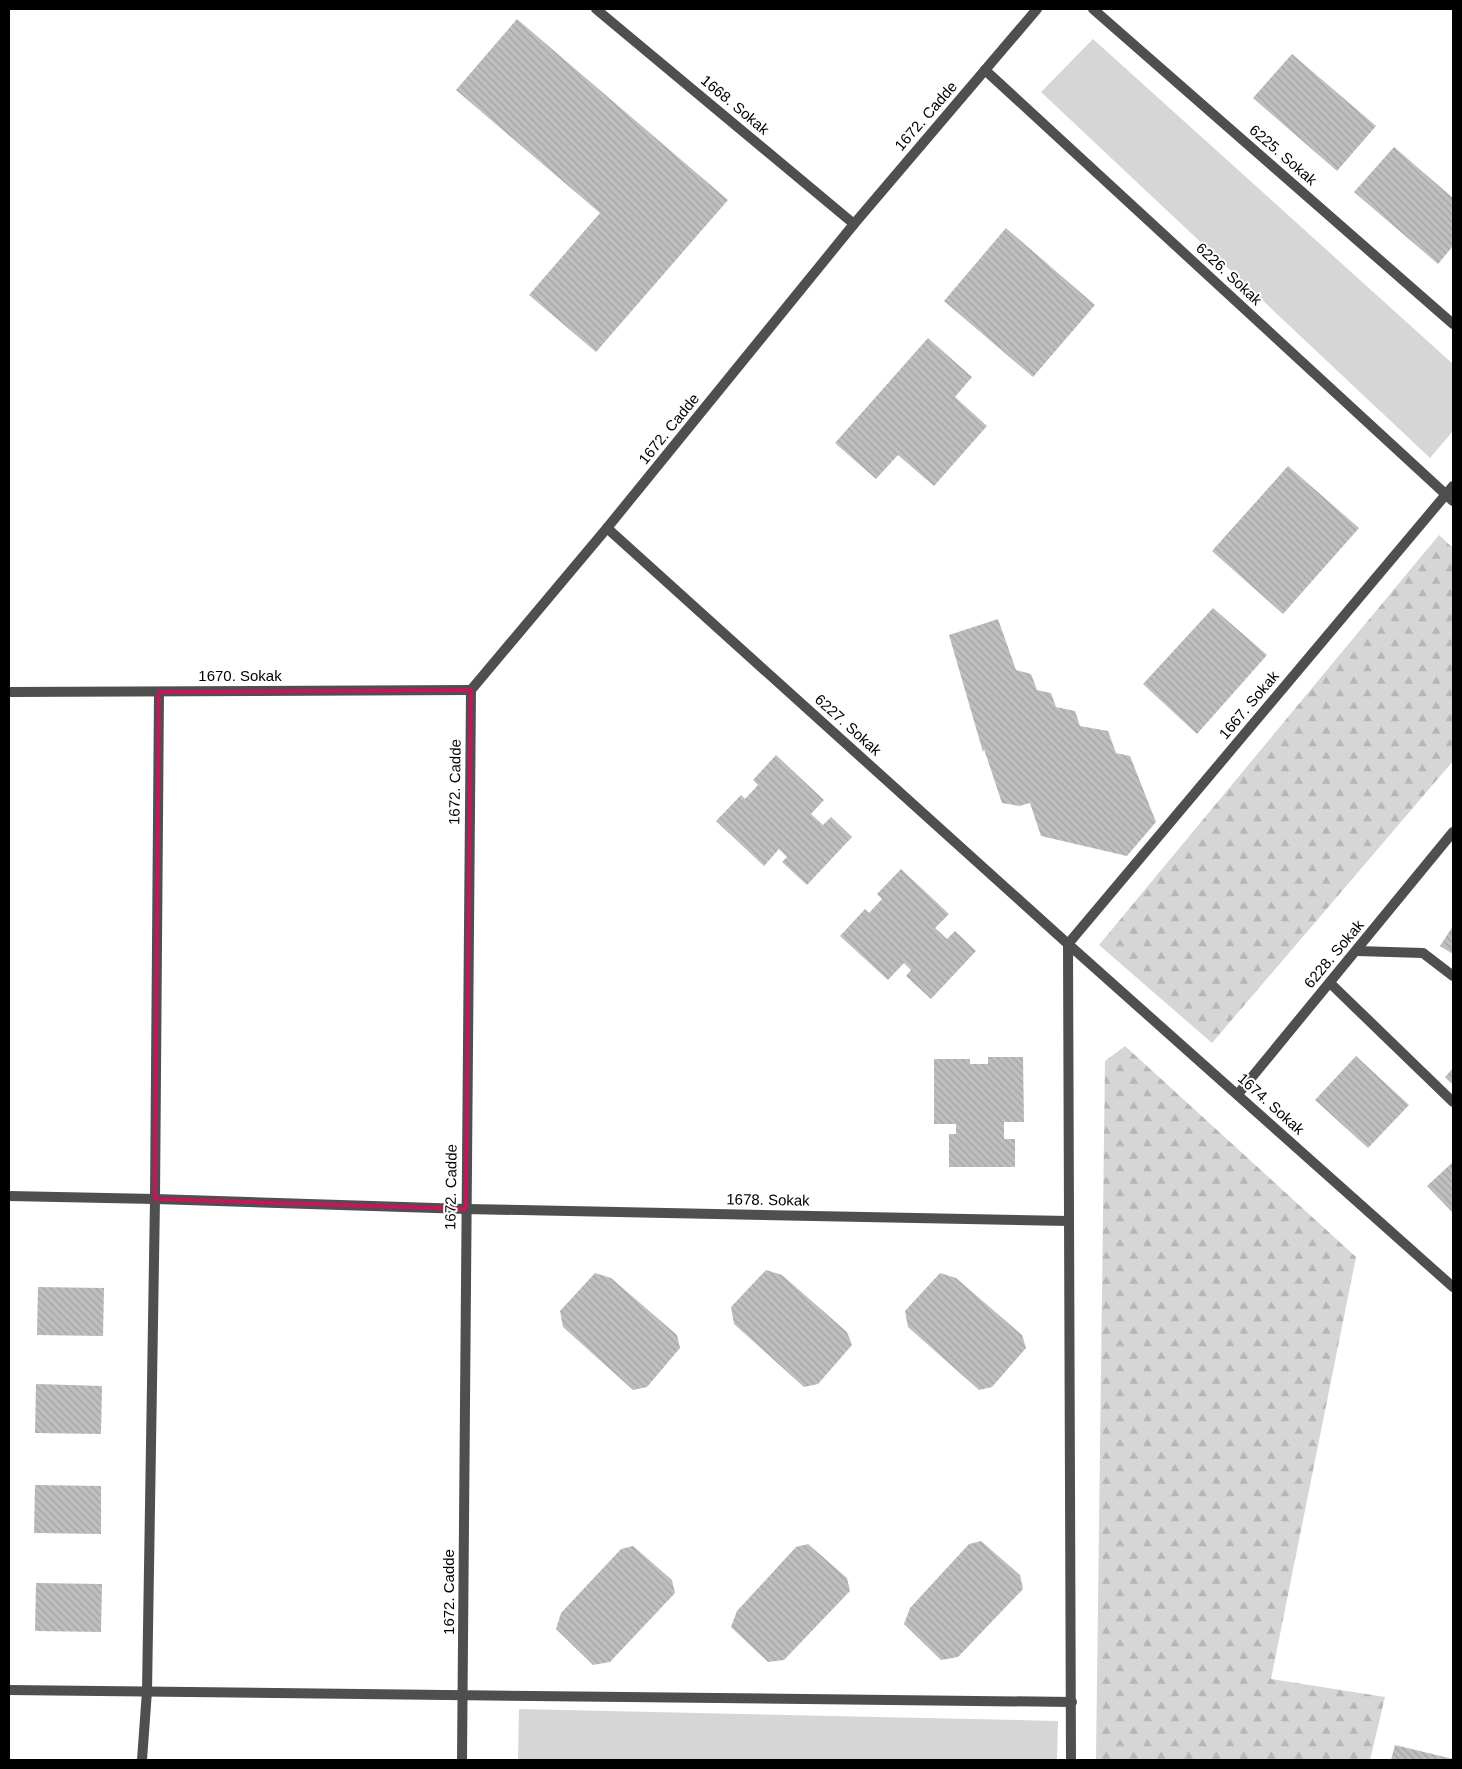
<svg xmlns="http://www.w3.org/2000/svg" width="1462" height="1769" viewBox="0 0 1462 1769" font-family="Arial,sans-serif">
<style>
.forest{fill:url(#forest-firs)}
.green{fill:#d6d6d6}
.building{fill:url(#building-back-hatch)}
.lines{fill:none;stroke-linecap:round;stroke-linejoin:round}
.minor{stroke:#4f4f4f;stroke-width:10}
.marked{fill:none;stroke:#c2185b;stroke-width:4;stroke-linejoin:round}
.labels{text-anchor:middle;stroke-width:4;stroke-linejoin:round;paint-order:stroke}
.street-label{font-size:15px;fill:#000;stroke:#fff}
</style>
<defs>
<pattern id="forest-firs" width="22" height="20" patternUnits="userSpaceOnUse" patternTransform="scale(1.25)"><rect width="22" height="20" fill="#d6d6d6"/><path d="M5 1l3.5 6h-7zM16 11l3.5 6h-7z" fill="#b6b6b6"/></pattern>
<pattern id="building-back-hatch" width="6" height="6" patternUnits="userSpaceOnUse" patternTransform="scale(1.25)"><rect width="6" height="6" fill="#bfbfbf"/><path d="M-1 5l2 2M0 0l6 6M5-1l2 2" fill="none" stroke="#a2a2a2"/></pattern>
</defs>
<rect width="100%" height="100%" fill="#fff"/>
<!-- forest -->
<g class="forest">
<polygon points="1439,535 1453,548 1453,761 1212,1043 1099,945"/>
<polygon points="1125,1046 1356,1257 1271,1679 1385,1697 1370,1760 1096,1760 1105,1061"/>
</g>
<!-- green -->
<g class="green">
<polygon points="1093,39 1453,364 1453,431 1430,458 1041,92"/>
<polygon points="519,1709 1058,1721 1057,1760 518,1760"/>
</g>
<!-- building -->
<g class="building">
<polygon points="517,19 728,200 596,352 529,295 600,213 456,90"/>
<polygon points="1292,54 1376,126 1337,171 1253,98"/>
<polygon points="1394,147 1453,198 1453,246 1438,264 1354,192"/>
<polygon points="1006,228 1095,305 1033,377 944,301"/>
<polygon points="928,338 972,377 955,397 987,426 934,486 898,455 876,479 835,443"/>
<polygon points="1288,466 1359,528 1283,614 1212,551"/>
<polygon points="1213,608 1267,655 1197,734 1143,684"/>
<polygon points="998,619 1016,670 1031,674 1037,690 1051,693 1056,707 1075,711 1080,726 1108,731 1116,753 1130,756 1156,822 1127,856 1041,836 1030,803 1019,806 1002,803 984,749 983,752 949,635"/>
<polygon points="776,755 824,800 811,814 823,825 831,817 852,837 807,885 782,862 787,857 779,849 764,866 716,821 741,795 745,799 758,785 753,780"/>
<polygon points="901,869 949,914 935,928 947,939 955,931 976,951 931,999 906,976 911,970 904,963 888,980 840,936 865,909 869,913 882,899 877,894"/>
<polygon points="1453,926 1453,954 1440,946"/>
<polygon points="1356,1056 1409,1105 1368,1148 1315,1100"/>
<polygon points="988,1057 1023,1057 1024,1122 1004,1122 1004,1139 1015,1139 1015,1167 949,1167 949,1134 956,1134 956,1124 934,1124 934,1059 970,1059 970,1064 988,1064"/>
<polygon points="1453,1068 1453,1085 1445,1077"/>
<polygon points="1453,1162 1453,1213 1427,1186"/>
<polygon points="766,1270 782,1275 847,1332 852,1345 818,1384 804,1387 734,1324 731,1307"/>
<polygon points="595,1273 611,1278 677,1335 680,1348 647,1387 633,1390 563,1327 560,1311"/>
<polygon points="940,1273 956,1278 1022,1335 1026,1348 992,1387 979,1390 908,1327 905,1311"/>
<polygon points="38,1287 104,1288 103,1336 37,1335"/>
<polygon points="36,1384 102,1386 101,1434 35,1433"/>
<polygon points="35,1485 101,1486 101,1534 34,1533"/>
<polygon points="981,1541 1020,1575 1023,1589 958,1657 941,1660 904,1624 910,1608 969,1544"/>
<polygon points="808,1544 847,1578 850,1591 784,1660 768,1662 731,1627 737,1611 796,1547"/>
<polygon points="633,1546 672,1580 675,1593 610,1662 593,1665 556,1629 561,1613 621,1549"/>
<polygon points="36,1583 102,1584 101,1632 35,1631"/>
<polygon points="1395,1745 1453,1759 1453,1760 1391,1760"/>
</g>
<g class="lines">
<!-- minor -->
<g class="minor">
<polyline points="596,9 854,224"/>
<polyline points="1093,9 1453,324"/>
<polyline points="985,70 1453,501"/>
<polyline points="607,528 1068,944 1453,1287"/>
<polyline points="9,692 471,690"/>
<polyline points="1068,944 1071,1760"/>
<polyline points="1068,944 1453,486"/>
<polyline points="1357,951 1423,953 1453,976"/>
<polyline points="1330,983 1453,1102"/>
<polyline points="1238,1094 1453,832"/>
<polyline points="9,1196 155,1199 466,1209 1069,1221"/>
<polyline points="9,1690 1072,1702"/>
<polyline points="142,1760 147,1691 155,1199 159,692"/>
<polyline points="462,1760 471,690 607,528 854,224 1037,9"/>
</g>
</g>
<!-- marked area -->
<path class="marked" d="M471 690 466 1209 155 1199 159 692Z"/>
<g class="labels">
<!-- street labels -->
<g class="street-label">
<text transform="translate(735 105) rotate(40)" y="5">1668. Sokak</text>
<text transform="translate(926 116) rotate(-49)" y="5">1672. Cadde</text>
<text transform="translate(1283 155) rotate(41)" y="5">6225. Sokak</text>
<text transform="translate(1229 274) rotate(43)" y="5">6226. Sokak</text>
<text transform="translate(669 429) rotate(-51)" y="5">1672. Cadde</text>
<text x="240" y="681">1670. Sokak</text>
<text transform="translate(1249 705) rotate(-50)" y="5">1667. Sokak</text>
<text transform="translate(848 725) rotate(42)" y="5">6227. Sokak</text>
<text transform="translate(455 782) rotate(-89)" y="5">1672. Cadde</text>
<text transform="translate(1334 954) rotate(-50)" y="5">6228. Sokak</text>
<text transform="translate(1271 1104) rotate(42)" y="5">1674. Sokak</text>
<text transform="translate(451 1187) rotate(-89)" y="5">1672. Cadde</text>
<text transform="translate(768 1200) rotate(1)" y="5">1678. Sokak</text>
<text transform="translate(449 1592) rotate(-90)" y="5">1672. Cadde</text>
</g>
</g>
<!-- border -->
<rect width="1462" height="1769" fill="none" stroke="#000000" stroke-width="20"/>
</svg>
